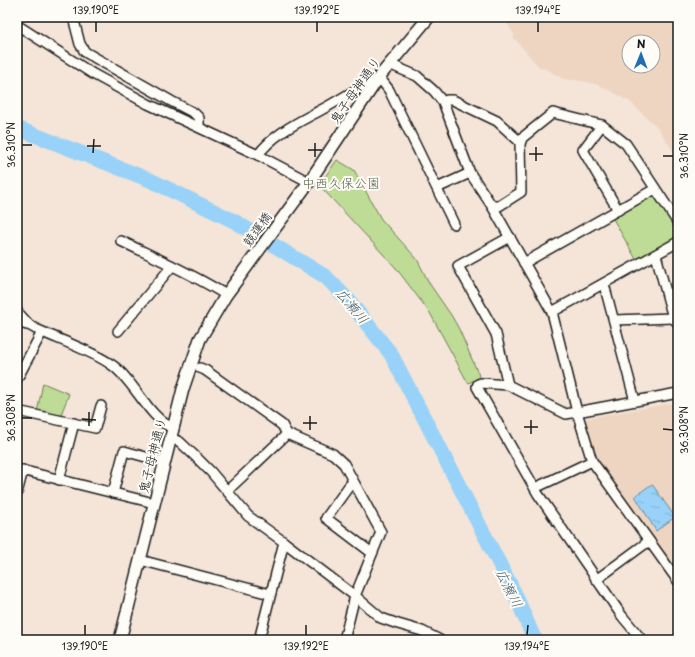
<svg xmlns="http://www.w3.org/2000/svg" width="695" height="657" viewBox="0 0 695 657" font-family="'Playpen Sans','Klee One',sans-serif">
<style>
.built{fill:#eed5c2;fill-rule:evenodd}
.green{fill:#bedc95;stroke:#6d7c58}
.water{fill:url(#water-ripples);stroke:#6689a0}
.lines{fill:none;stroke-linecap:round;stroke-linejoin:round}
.river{stroke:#98d2f8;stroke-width:15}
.minor-casing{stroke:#1c1c1c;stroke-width:12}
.tertiary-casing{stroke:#1c1c1c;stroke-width:14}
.minor{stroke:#fdfcf7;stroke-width:9}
.tertiary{stroke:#fdfcf7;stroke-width:11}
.ticks{fill:none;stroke:#1c1c1c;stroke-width:1.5}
.labels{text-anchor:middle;stroke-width:4;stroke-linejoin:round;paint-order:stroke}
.street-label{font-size:13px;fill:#1c1c1c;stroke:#fdfcf7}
.park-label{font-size:13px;fill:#555f46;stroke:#fdfcf7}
.water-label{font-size:14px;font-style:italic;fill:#475c69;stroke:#fdfcf7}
.neatline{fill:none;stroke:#1c1c1c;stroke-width:1.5}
.ticks-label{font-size:10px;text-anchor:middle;fill:#1c1c1c}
</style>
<defs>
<pattern id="water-ripples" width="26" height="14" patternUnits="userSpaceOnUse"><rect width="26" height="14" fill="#98d2f8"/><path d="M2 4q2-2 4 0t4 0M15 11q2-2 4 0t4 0" fill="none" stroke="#82b4d4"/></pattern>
</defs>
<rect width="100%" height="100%" fill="#f4e5d8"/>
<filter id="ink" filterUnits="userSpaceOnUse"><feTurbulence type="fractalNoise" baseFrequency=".025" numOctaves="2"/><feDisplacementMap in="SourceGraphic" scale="8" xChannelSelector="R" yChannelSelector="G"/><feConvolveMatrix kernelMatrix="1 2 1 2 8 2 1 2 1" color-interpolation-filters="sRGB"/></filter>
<g filter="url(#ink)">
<!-- built -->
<g class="built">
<path d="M503 17H678V148L673 151 658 128 629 101 599 85 582 81 563 79 548 70 539 67 514 38V35ZM629 42H653V66H629Z"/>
<polygon points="678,402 678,573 594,459 585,421 587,418"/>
</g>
<!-- green -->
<g class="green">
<polygon points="337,160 354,170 381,219 417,259 429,283 451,315 459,329 480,378 468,383 430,313 396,268 319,185"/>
<polygon points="655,195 678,230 678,238 637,261 612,217 651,196"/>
<polygon points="43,383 69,394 60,417 37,412"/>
</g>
<!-- water -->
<polygon class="water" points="652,484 675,517 656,531 635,496"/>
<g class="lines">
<!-- river -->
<polyline class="river" points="17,128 150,180 234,221 326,277 349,301 391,354 515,594 533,636 536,640"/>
<defs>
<g id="minor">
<polyline points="73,17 80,44 85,52 171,101 194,113 199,118 199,126"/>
<polyline points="17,25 93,74 148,104 258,155 309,182"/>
<polyline points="389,64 417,76 434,91 443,102 470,173 492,206 552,312 577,412 592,461 678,581"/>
<polyline points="379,77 389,90 454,224"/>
<polyline points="443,102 447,100 453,100 497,121 520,142"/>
<polyline points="602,125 583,150 618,210"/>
<path d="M258 155C273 134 299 122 321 110 336 102 350 93 364 85L376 83"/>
<polyline points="437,188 470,173"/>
<polyline points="492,206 499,206 521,192 520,144 522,138 553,113 602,125 626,144 678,223"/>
<path d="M121 241C156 258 193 274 226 295"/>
<polyline points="656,255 673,318 678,323"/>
<polyline points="524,263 655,189"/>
<polyline points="604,284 635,401"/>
<polyline points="552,312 678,242"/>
<polyline points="614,320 673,318"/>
<path d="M17 324H27L36 329C59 340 91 350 112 365 134 380 149 419 173 428"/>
<polyline points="118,331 172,266"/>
<polyline points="200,368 205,370 282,425 287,434"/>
<polyline points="17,379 42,332"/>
<polyline points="508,385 496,334 458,266 510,237"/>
<polyline points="17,411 95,428 101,406"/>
<polyline points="171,438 180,442 197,458 211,472 248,516 284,542 259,640"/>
<polyline points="17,469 154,503"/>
<polyline points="59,480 74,423"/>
<polyline points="353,482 349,486 326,518 372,553"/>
<polyline points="535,488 592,461"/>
<polyline points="227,491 287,434 333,454 344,464 381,532 355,596 284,542"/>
<polyline points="17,493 23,470"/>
<polyline points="113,493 124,451 164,462"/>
<polyline points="140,560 270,594"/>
<polyline points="596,580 649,541"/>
<polyline points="344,640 355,596 381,618 398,624 422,631 440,640"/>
<polyline points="642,640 622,616 538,494 477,387 478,384 481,383 508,385 566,414 678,393"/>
</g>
<g id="tertiary">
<polyline points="17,313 27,324"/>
<polyline points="120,640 183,389 200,339 226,295 309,182 379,77 429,17"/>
</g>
</defs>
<!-- minor casing -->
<use href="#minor" class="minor-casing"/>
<!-- tertiary casing -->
<use href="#tertiary" class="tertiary-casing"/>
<!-- minor -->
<use href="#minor" class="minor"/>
<!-- tertiary -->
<use href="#tertiary" class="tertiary"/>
</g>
</g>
<!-- ticks -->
<path class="ticks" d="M96 32V22M317 32V22M538 32V22M22 145H32M87 146H101M308 150H322M93 153 94 139M529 154H543M663 156H673M315 157V143M536 161V147M22 418H32M82 419 96 420M303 423H317M89 426V412M524 427H538M663 429 673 430M310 430V416M531 434V420M85 635V625M306 635V625M527 635 528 625"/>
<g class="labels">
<!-- street labels -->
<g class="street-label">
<text transform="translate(355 90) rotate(-55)" y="5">鬼子母神通り</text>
<text transform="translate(257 229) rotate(-54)" y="5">競運橋</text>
<text transform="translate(152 455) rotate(-76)" y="5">鬼子母神通り</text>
</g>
<!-- park labels -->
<g class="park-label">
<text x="341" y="188">中西久保公園</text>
</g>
<!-- water labels -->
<g class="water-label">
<text transform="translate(352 306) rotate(50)" y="5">広瀬川</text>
<text transform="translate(509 588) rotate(63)" y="5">広瀬川</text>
</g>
</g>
<!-- margin -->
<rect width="695" height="657" fill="none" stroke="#fdfcf7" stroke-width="44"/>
<!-- north arrow -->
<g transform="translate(641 54) rotate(1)"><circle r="19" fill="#fdfcf7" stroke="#a3a29f"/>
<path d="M0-3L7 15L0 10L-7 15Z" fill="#1f6fb2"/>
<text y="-6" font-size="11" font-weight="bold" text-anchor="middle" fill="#1c1c1c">N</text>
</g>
<rect x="22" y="22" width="651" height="613" class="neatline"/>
<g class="ticks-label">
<text x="96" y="14">139.190°E</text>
<text x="317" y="14">139.192°E</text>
<text x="538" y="14">139.194°E</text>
<text transform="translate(11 145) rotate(-90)" y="4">36.310°N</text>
<text transform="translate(684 156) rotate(-90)" y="4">36.310°N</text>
<text transform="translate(11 418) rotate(-90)" y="4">36.308°N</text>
<text transform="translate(684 430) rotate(-90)" y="4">36.308°N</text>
<text x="85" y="650">139.190°E</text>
<text x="306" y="650">139.192°E</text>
<text x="527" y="650">139.194°E</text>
</g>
</svg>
